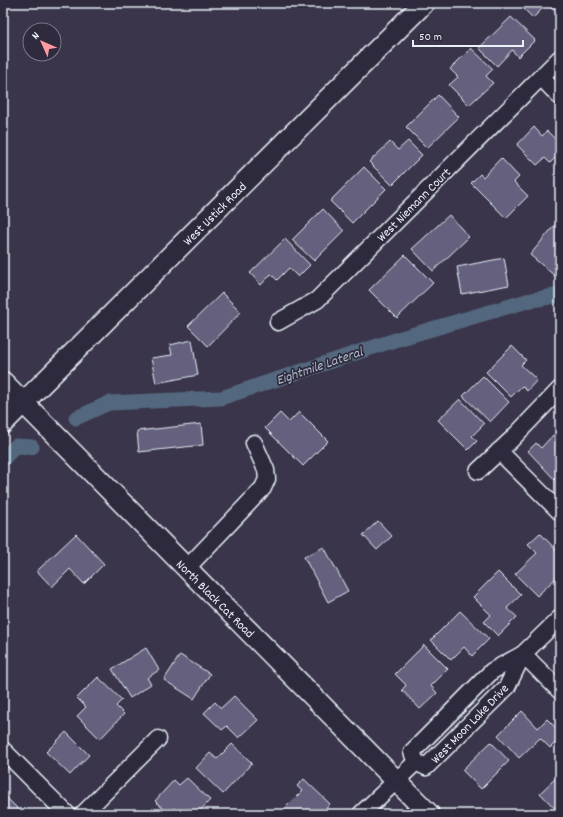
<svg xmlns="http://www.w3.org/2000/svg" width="563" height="817" viewBox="0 0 563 817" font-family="Dekko,sans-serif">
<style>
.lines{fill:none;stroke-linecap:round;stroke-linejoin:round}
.canal{stroke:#53677e;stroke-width:15}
.building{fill:#65607e;stroke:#e8f1f8}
.minor-casing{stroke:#e8f1f8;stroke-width:19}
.major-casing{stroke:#e8f1f8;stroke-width:23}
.minor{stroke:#2f2a3d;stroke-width:16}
.major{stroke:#2f2a3d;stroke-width:20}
.labels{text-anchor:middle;stroke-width:3.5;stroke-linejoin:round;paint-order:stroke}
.street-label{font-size:13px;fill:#e8f1f8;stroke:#2f2a3d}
.water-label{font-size:14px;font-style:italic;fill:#acbac7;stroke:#2f2a3d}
</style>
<rect width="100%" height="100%" fill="#3a354a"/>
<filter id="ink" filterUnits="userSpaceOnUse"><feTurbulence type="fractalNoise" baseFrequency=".025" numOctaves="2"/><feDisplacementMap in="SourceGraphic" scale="8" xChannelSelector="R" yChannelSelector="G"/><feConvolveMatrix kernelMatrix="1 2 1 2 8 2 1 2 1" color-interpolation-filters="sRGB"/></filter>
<g filter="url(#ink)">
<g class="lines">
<!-- canal -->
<g class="canal">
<polyline points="76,418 109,403 221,398 398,339 527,301 560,295"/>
<polyline points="3,459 16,446 32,447"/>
</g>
</g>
<!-- building -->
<g class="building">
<polygon points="518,3 560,3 560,17 547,4 533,18"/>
<polygon points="511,17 535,40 518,57 512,50 497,66 479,48"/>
<polygon points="471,48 493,69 486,76 493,83 469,105 449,85 458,77 450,69"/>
<polygon points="438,95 459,117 427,148 406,127"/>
<polygon points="534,127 542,136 547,131 560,144 560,153 550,163 545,158 537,165 517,145"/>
<polygon points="408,141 422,155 392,185 369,162 390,142 398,150"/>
<polygon points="501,158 519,177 514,182 528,196 506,218 471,183 480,174 483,177"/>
<polygon points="364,167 386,189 352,223 330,201"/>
<polygon points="323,209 344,231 314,261 292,240"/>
<polygon points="449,215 469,237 433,271 412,249"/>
<polygon points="558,221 560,223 560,270 555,276 530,255"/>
<polygon points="285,239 310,265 298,277 289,268 277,280 271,274 261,285 250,273"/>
<polygon points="405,255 433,283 397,318 369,290"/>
<polygon points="504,258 509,285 462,294 457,267"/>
<polygon points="222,293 241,312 208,346 188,326"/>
<polygon points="192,340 198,375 156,383 151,358 172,355 170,345"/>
<polygon points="512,346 526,360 521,365 537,380 527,391 522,386 511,397 486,372"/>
<polygon points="483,376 509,402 490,422 463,396"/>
<polygon points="460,399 484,424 472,436 477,441 468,450 438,420"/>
<polygon points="299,412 328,441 303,466 265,428 280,413 289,422"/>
<polygon points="201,424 203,445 139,452 137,431"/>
<polygon points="553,435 560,443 560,477 556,481 528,451 536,443 541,448"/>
<polygon points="378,521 392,536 377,550 363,535"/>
<polygon points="540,533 560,554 560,574 537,596 515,574 537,553 528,544"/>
<polygon points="76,534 104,564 84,584 70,569 52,587 37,571"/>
<polygon points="324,547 348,591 328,602 304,557"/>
<polygon points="498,572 521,595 507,608 517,617 498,636 484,622 491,615 473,597"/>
<polygon points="460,611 489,639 472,656 464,647 451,660 431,640"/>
<polygon points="424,645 448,669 431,686 437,693 420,709 402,690 406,685 395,674"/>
<polygon points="146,648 159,670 147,678 151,684 130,698 112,669"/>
<polygon points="180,655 210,674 194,699 164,680"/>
<polygon points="98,677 122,700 116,706 124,714 100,739 77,716 86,707 77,698"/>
<polygon points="234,696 258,720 239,738 227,726 222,730 204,713 215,702 221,708"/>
<polygon points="522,711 538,728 547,719 560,732 560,738 550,748 540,738 519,758 498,735"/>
<polygon points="66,732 89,755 70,775 46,752"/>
<polygon points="491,742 509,761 481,789 462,770"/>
<polygon points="232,744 252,763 223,794 196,768 210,753 217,759"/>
<polygon points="560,774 560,814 540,793"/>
<polygon points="187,778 210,800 197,814 191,814 189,812 187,814 180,814 174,808 169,814 155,801 174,780 179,785"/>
<polygon points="304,779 330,804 321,814 289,814 284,809 302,791 297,786"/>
<polygon points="3,794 23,814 3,814"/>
</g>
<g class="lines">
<defs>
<g id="minor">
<polyline points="541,77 560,97"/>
<polyline points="278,322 317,300 560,58"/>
<polyline points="499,451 560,512"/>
<polyline points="478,471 511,440 560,389"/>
<polyline points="186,569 263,488 267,479 266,470 254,443"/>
<polyline points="523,654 507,687 426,767 416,762 412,752 492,671 523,654 560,618"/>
<polyline points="523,654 560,691"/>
<polyline points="3,750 67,814"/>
<polyline points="83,814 158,739"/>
<polyline points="361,814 416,762"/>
</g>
<g id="major">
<polyline points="3,382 429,814"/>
<polyline points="3,423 424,3"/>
</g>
</defs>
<!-- minor casing -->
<use href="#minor" class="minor-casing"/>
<!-- major casing -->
<use href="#major" class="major-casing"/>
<!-- minor -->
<use href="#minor" class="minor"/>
<!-- major -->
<use href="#major" class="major"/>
</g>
</g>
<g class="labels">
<!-- street labels -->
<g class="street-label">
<text transform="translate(413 204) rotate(-45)" y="5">West Niemann Court</text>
<text transform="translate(214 213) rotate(-45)" y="5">West Ustick Road</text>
<text transform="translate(216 598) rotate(45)" y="5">North Black Cat Road</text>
<text transform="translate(469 723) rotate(-46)" y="5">West Moon Lake Drive</text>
</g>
<!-- water labels -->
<g class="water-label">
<text transform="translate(319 365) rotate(-19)" y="5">Eightmile Lateral</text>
</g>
</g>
<!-- margin -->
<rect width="563" height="817" fill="none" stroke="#2f2a3d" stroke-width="16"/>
<rect x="8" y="8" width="547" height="801" fill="none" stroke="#e8f1f8" stroke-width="1.5" filter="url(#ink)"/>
<!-- north arrow -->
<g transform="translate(42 42) rotate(315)"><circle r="19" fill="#2f2a3d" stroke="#797a88"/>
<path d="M0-3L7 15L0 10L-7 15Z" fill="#ff9aa2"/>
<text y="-6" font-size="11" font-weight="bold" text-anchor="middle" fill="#e8f1f8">N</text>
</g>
<!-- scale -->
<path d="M413 40v6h110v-6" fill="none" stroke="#e8f1f8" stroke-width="2"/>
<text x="419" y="40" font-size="12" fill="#e8f1f8" stroke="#2f2a3d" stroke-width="3" paint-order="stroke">50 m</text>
</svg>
